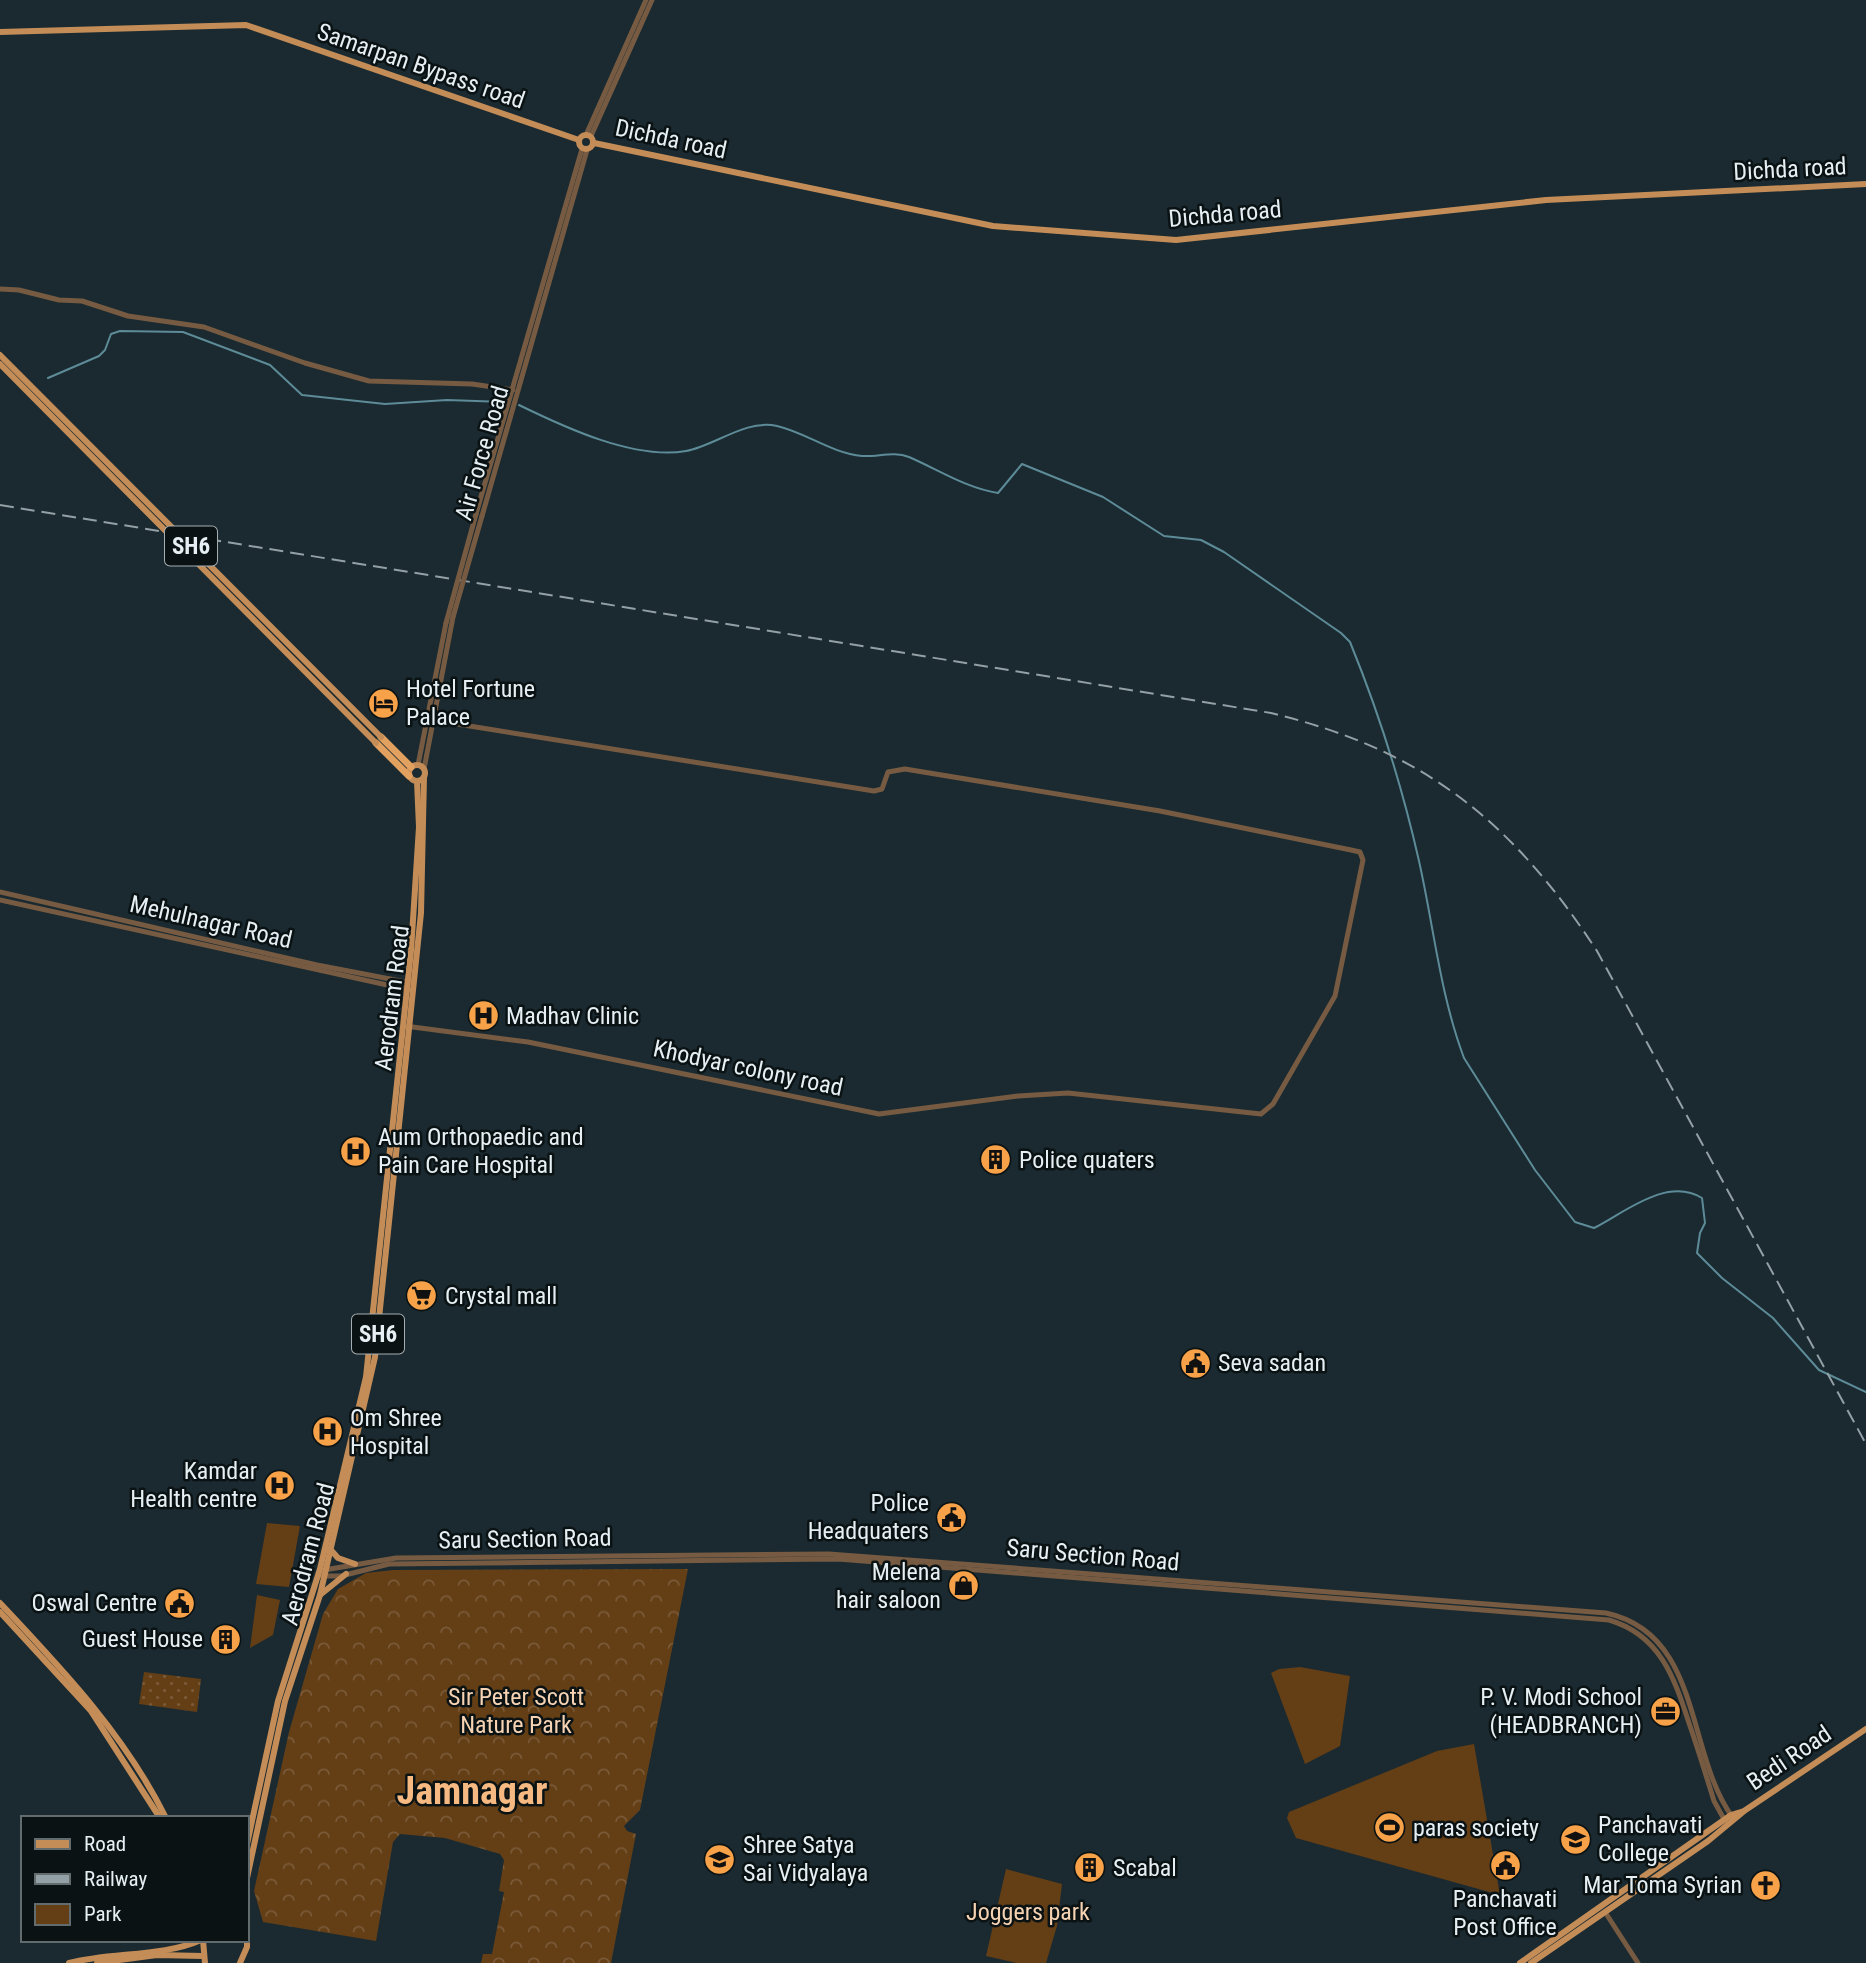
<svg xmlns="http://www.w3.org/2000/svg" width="1866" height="1963" viewBox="0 0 1866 1963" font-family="'Roboto Condensed',sans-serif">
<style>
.grass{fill:url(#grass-dots)}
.forest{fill:url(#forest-crowns)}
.green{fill:#643e15}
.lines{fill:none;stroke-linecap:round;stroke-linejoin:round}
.stream{stroke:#5d8b98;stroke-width:2}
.minor{stroke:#765b42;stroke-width:5}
.major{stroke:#c48d58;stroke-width:6}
.highway{stroke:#e3a160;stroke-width:7}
.rail{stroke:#93a0a5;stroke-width:2;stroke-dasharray:14 7;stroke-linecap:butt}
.minor-bridge{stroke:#765b42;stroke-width:5}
.major-bridge{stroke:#c48d58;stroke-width:6}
.labels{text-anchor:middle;stroke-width:5;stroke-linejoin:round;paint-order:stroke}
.shield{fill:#0a1214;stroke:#a4adb1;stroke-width:2}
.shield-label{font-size:23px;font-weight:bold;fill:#e6f0f4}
.street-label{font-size:24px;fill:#e6f0f4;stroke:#0a1214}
.poi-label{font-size:24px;fill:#e6f0f4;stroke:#0a1214;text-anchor:start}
.park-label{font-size:24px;fill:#f6d3b3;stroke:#0a1214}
.town-label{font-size:38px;font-weight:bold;fill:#f5b981;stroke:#0a1214}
</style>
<defs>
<pattern id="grass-dots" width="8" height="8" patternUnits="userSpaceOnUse" patternTransform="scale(1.75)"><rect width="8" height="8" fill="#643e15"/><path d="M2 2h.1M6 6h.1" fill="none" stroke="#7a5a38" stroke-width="1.8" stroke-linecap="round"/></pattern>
<pattern id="forest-crowns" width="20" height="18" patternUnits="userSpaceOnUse" patternTransform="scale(1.75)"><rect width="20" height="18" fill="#643e15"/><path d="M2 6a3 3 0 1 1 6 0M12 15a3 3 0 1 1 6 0" fill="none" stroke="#7a5a38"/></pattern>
</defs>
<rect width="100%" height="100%" fill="#1a2a30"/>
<!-- grass -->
<polygon class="grass" points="144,1672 201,1679 197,1712 139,1704"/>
<!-- forest -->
<polygon class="forest" points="688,1569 640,1810 624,1826 627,1831 636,1834 611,1963 481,1963 483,1954 492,1954 504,1892 499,1891 504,1860 500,1854 445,1838 400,1834 393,1842 376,1941 263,1922 254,1891 289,1732 323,1614 338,1589 366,1573 393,1570"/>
<!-- green -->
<g class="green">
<polygon points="267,1523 300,1526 289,1587 256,1584"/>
<polygon points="257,1595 280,1600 273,1635 250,1648"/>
<polygon points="1300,1667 1350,1676 1340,1746 1305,1764 1271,1673 1279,1669"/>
<polygon points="1474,1744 1500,1895 1296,1838 1287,1818 1289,1812 1437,1751"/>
<polygon points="1006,1869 1062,1884 1057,1926 1046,1963 1017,1963 986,1956"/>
</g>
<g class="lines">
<!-- stream -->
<g class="stream">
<polyline points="48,378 99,356 105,350 111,334 120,331 183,332 270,365 302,395 385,404 447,400 505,402"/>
<path d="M519 405C564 427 634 460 686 451 715 446 745 419 777 426 807 433 831 453 862 456 878 457 894 451 909 457 939 470 966 488 998 493L1022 464 1103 497 1164 536 1201 540 1224 552 1341 633 1350 642C1379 713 1402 786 1419 861 1434 928 1440 994 1464 1058L1535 1170 1575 1222 1594 1228C1624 1213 1667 1176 1702 1198L1705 1223 1700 1233 1697 1253 1722 1278 1773 1318 1819 1370 1866 1392"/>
</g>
<!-- minor -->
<g class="minor">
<polyline points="586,135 646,0"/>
<polyline points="591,136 652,0"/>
<polyline points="0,289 19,290 59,300 82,301 128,316 204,327 305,363 369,381 472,384 513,390"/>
<polyline points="476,514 582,149"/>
<polyline points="482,516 587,150"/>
<polyline points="418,765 446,623"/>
<polyline points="424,769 453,617"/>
<polyline points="0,892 317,965 411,983"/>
<polyline points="0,900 410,990"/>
<polyline points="405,1026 528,1042 879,1114 1018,1096 1068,1093 1261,1114 1273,1104 1335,996 1363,860 1360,852 1351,850 1160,811 905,769 888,772 882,789 874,791 432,720"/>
<path d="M324 1570 396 1558 829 1554 1606 1613C1703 1634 1685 1753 1733 1818"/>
<path d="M322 1576H341L389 1564 838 1559 1609 1620C1660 1635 1674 1677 1689 1723 1698 1749 1706 1775 1714 1801L1725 1821"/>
<polyline points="1605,1912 1638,1963"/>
</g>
<!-- major -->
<g class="major">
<polyline points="0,32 246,25 579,140"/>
<circle cx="586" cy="142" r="7"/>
<polyline points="594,143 993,226 1176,240 1546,200 1866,184"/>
<circle cx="417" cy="773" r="8"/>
<polyline points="330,1549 338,1558 355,1564"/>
<polyline points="320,1595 346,1574"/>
<path d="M0 1603C62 1669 125 1735 166 1818"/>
<polyline points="0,1612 91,1711 160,1818"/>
<polyline points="247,1844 278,1701 320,1569 366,1377 411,951 419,827 417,781"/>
<polyline points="247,1878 285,1701 320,1595 375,1357 421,913 424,777"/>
<polyline points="203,1940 205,1963"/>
<path d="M69 1963C111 1952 163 1957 201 1940"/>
<polyline points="97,1963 157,1955 203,1956"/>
<polyline points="240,1963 247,1947 247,1922"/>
<polyline points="1520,1963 1731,1815 1744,1811 1866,1729"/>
<polyline points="1531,1963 1708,1841 1743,1812"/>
</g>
<!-- highway -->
<g class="highway">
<polyline points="381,737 411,767"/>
<polyline points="376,743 409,776"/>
</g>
<!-- rail -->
<path class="rail" d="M0 505 1271 713C1424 750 1512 821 1597 951L1866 1444"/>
<!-- minor-bridge -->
<g class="minor-bridge">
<polyline points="453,617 482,516"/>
<polyline points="446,623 476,514"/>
</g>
<!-- major-bridge -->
<g class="major-bridge">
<polyline points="0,355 381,737"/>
<polyline points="0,364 376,743"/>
</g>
</g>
<!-- icons -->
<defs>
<symbol id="hotel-disc" viewBox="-11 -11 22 22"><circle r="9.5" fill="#f7a248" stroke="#0a1214"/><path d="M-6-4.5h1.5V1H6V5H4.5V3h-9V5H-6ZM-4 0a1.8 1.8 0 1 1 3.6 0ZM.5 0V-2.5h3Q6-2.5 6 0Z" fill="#111"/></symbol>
<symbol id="hospital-disc" viewBox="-11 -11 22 22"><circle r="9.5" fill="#f7a248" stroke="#0a1214"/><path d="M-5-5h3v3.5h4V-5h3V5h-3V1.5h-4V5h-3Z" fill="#111"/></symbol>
<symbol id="building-disc" viewBox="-11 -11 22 22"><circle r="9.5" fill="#f7a248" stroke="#0a1214"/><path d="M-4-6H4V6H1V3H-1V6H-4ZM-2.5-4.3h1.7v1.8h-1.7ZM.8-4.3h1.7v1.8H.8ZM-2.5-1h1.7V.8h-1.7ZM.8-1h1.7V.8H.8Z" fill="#111"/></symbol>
<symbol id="supermarket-disc" viewBox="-11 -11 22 22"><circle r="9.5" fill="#f7a248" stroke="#0a1214"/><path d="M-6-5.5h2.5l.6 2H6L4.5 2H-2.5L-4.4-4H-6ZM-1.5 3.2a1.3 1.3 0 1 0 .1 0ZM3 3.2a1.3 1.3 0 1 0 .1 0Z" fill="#111"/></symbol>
<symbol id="civic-disc" viewBox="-11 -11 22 22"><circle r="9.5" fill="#f7a248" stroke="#0a1214"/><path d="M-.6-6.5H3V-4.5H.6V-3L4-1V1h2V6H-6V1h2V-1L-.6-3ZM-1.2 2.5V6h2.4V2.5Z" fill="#111"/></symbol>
<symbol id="shop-disc" viewBox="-11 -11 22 22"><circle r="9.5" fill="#f7a248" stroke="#0a1214"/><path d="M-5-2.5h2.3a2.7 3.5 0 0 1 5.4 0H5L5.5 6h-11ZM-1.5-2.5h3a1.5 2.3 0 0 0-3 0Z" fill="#111"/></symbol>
<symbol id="office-disc" viewBox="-11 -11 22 22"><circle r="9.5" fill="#f7a248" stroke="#0a1214"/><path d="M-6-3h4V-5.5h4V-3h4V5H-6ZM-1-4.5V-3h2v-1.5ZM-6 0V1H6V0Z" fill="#111"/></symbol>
<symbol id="stadium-disc" viewBox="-11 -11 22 22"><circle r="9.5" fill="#f7a248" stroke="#0a1214"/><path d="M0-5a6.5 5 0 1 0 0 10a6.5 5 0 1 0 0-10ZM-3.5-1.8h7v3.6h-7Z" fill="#111"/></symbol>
<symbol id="university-disc" viewBox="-11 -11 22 22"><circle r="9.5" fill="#f7a248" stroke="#0a1214"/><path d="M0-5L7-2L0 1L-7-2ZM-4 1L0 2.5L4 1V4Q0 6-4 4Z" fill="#111"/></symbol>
<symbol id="school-disc" viewBox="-11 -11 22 22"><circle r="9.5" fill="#f7a248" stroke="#0a1214"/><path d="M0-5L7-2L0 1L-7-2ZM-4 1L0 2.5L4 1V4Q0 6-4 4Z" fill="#111"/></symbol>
<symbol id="church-disc" viewBox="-11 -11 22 22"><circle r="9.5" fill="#f7a248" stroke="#0a1214"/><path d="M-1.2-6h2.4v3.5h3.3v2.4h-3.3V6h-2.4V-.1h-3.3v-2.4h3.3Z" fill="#111"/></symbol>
</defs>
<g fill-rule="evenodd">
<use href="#hotel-disc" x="366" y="686" width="35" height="35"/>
<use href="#hospital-disc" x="466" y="998" width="35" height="35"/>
<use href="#hospital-disc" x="338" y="1134" width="35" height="35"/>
<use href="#building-disc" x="978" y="1142" width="35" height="35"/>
<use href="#supermarket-disc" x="404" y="1278" width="35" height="35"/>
<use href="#civic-disc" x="1178" y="1346" width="35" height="35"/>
<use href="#hospital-disc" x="310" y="1414" width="35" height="35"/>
<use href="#hospital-disc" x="262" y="1468" width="35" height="35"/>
<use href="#civic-disc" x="934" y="1500" width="35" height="35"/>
<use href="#shop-disc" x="946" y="1568" width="35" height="35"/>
<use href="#civic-disc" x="162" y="1586" width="35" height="35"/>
<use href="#building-disc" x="208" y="1622" width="35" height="35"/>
<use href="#office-disc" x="1648" y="1694" width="35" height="35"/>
<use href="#stadium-disc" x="1372" y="1810" width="35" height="35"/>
<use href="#university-disc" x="1558" y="1822" width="35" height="35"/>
<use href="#school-disc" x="702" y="1842" width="35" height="35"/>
<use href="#civic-disc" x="1488" y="1848" width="35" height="35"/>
<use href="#building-disc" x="1072" y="1850" width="35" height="35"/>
<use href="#church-disc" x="1748" y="1868" width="35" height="35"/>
</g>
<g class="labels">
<!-- shield labels -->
<g class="shield">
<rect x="165" y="526.5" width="52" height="39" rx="5"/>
<rect x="352" y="1314.5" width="52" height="39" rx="5"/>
</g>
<g class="shield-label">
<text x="191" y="554">SH6</text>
<text x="378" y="1342">SH6</text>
</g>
<!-- street labels -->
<g class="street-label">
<text transform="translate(421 66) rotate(19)" y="8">Samarpan Bypass road</text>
<text transform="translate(671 139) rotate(12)" y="8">Dichda road</text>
<text transform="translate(1790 169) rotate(-3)" y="8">Dichda road</text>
<text transform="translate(1225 214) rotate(-5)" y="8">Dichda road</text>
<text transform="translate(482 453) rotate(-74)" y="8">Air Force Road</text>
<text transform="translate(211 922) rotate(13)" y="8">Mehulnagar Road</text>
<text transform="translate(392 998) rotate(-83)" y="8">Aerodram Road</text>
<text transform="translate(748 1068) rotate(12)" y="8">Khodyar colony road</text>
<text transform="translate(525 1539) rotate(-1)" y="8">Saru Section Road</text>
<text transform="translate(308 1554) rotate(-75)" y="8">Aerodram Road</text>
<text transform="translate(1093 1555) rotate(5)" y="8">Saru Section Road</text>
<text transform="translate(1789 1758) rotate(-34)" y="8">Bedi Road</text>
</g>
<!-- poi labels -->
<g class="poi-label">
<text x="406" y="697">Hotel Fortune<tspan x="406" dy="28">Palace</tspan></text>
<text x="506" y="1024">Madhav Clinic</text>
<text x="378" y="1145">Aum Orthopaedic and<tspan x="378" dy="28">Pain Care Hospital</tspan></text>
<text x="1019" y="1168">Police quaters</text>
<text x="445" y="1304">Crystal mall</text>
<text x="1218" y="1371">Seva sadan</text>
<text x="350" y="1426">Om Shree<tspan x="350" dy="28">Hospital</tspan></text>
<text x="257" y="1479" text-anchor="end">Kamdar<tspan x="257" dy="28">Health centre</tspan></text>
<text x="929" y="1511" text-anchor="end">Police<tspan x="929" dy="28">Headquaters</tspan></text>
<text x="941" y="1580" text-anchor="end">Melena<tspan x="941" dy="28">hair saloon</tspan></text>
<text x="157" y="1611" text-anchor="end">Oswal Centre</text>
<text x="203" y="1647" text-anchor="end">Guest House</text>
<text x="1642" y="1705" text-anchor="end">P. V. Modi School<tspan x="1642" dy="28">(HEADBRANCH)</tspan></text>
<text x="1598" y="1833">Panchavati<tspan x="1598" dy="28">College</tspan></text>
<text x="1413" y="1836">paras society</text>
<text x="743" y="1853">Shree Satya<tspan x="743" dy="28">Sai Vidyalaya</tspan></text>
<text x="1113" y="1876">Scabal</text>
<text x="1742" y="1893" text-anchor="end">Mar Toma Syrian</text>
<text x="1505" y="1907" text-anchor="middle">Panchavati<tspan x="1505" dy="28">Post Office</tspan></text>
</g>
<!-- park labels -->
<g class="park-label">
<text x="516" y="1705">Sir Peter Scott<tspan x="516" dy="28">Nature Park</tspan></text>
<text x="1028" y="1920">Joggers park</text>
</g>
<!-- town labels -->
<g class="town-label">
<text x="472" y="1804">Jamnagar</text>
</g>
</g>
<!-- legend -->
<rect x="21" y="1816" width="228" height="126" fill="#0a1214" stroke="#626b6e" stroke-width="2"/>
<rect x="35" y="1839" width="35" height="10" fill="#c48d58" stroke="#626b6e" stroke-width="2"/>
<text x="84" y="1851" font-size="21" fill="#e6f0f4">Road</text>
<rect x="35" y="1874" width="35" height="10" fill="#93a0a5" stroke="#626b6e" stroke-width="2"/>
<text x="84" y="1886" font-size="21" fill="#e6f0f4">Railway</text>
<rect x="35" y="1904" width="35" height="21" fill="#643e15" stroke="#626b6e" stroke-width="2"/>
<text x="84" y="1921" font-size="21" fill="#e6f0f4">Park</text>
</svg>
